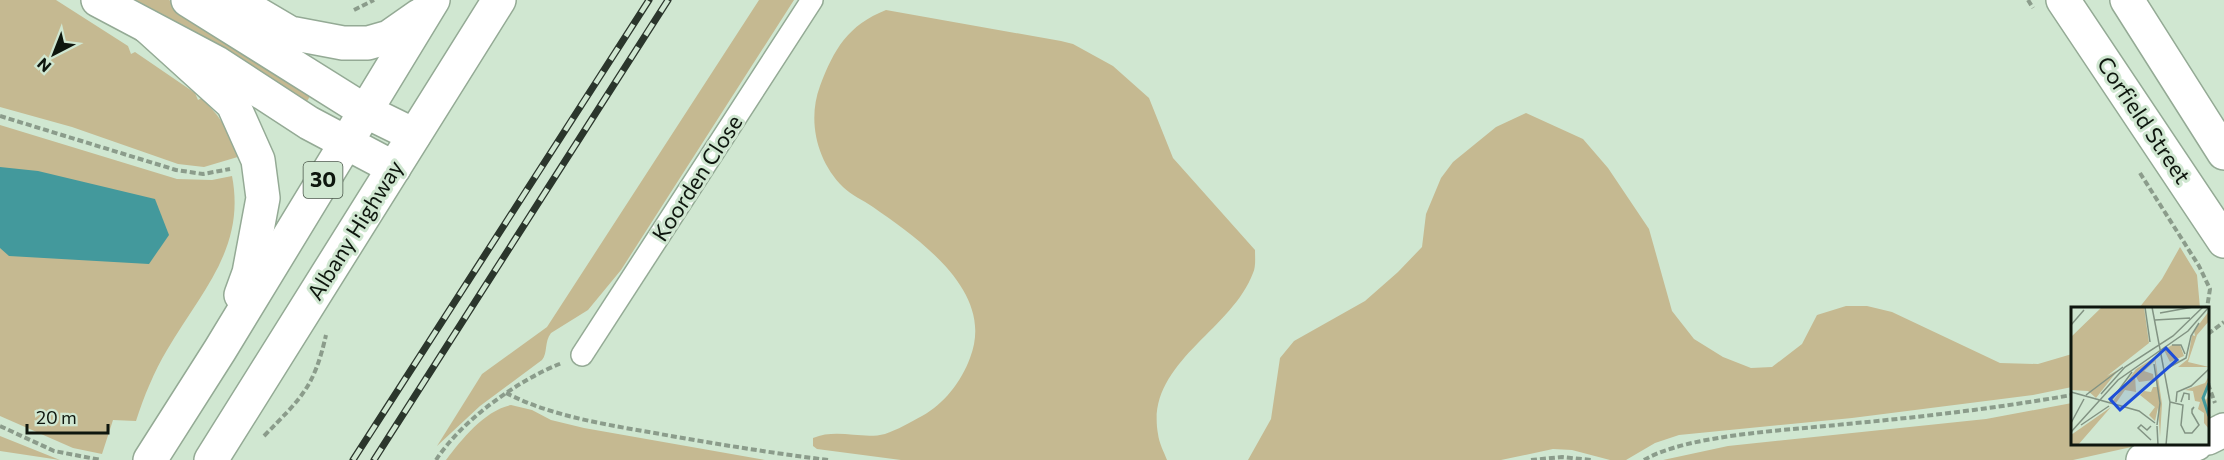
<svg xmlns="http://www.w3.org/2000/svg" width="2224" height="460" viewBox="0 0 2224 460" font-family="Commissioner,sans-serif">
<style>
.green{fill:#c5b991}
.water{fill:#43999c}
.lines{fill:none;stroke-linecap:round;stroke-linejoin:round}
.street-casing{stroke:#94aa95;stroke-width:24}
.primary-casing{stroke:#94aa95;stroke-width:36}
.highway-casing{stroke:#94aa95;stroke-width:36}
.path{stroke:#8b9c8b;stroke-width:4;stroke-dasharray:6 3;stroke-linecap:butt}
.street{stroke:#fff;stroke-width:21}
.primary{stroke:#fff;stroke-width:33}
.highway{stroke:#fff;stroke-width:33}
.rail-casing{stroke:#2b362c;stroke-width:7}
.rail{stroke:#d0e7d1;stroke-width:4.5;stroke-dasharray:14;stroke-linecap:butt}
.labels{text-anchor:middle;stroke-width:6;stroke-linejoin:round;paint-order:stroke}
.shield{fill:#d0e7d1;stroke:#485548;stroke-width:1.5}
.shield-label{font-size:21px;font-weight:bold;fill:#0e160e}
.street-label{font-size:22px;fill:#0e160e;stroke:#d0e7d1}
.inset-river{fill:none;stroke:#43999c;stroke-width:3}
.inset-road{fill:none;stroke:#829383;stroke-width:1.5}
.view{fill:#1d4ed8;fill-opacity:0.15;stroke:#1d4ed8;stroke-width:3}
.inset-edge{fill:none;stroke:#0e160e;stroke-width:3}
</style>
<rect width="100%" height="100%" fill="#d0e7d1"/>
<!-- green -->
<g class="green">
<polygon points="0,0 56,0 128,46 131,54 135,52 195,93 198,100 202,98 217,115 230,134 228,137 233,139 241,156 204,167 178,164 72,127 0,107"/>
<polygon points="123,0 169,0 310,96 304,107"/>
<path d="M759 0H794L621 270 588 310 551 333C544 342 548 353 542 360L480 406 437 446 482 374 547 327Z"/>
<path d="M886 10 1061 41 1073 44 1113 66 1149 98 1173 158 1255 250C1255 257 1256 267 1253 273 1231 332 1145 363 1158 434 1159 443 1164 452 1167 460H901L817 449 813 446V438C838 428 862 440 885 434 897 430 911 422 922 416 944 404 961 382 970 358 996 292 920 240 873 207 863 200 851 195 843 187 817 161 807 121 820 86 834 49 848 25 886 10Z"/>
<polygon points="1526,113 1583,139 1608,168 1649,229 1672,311 1694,339 1723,357 1751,368 1772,367 1802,344 1817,315 1846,306 1867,306 1892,312 2000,363 2038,364 2072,354 2072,387 2033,395 1852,418 1679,435 1655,443 1626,460 1610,460 1572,450 1553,449 1501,460 1248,460 1271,419 1280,358 1294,341 1365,301 1398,272 1422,247 1426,214 1441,178 1453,162 1496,127"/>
<path d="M0 125 177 179 212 180 232 176C246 248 201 292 167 350 154 372 144 396 136 421L113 420 102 454 73 448 0 416Z"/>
<polygon points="2180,247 2197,275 2200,308 2139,308 2162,279"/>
<polygon points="2072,403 2072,444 2145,444 2073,460 1663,460 1728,446 1986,419"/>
<path d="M511 405 532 410 551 420 584 428 765 460H446C462 439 484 411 511 405Z"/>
<polygon points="0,436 60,460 0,451"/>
</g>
<!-- water -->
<polygon class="water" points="0,167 38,171 155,199 169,235 149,264 9,256 0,248"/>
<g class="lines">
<defs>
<polyline id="street" points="582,355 812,0"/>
<g id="primary">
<polyline points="2063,0 2224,241"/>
<polyline points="2127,0 2224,153"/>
</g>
<g id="highway">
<polyline points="98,0 217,63 309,123 394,168"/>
<polyline points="188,0 365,111 414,135"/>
<polyline points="234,0 290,33 343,43 368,43 389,37 419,16"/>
<polyline points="148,27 233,104 258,160 263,198 249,273 241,295"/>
<polyline points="2208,438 2224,430"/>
<polyline points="150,460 220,350 433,0"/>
<polyline points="211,460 499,0"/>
<polyline points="2143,460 2196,444"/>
</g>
</defs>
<!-- street casing -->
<use href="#street" class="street-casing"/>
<!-- primary casing -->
<use href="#primary" class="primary-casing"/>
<!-- highway casing -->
<use href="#highway" class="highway-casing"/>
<!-- path -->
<g class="path">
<polyline points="2028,0 2033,8"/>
<polyline points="354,10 374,0"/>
<polyline points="0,116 176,170 203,174 230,169"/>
<polyline points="2140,173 2199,266 2210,289 2207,308"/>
<polyline points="2208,334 2224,322"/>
<polyline points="2208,384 2215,403"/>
<path d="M506 393C553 417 609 425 660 434 716 444 772 453 828 460"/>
<polyline points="0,426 54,451 101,460"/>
<path d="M264 436C301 398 314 388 326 335"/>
<path d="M436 460C462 420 518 380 562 363"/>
<polyline points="1531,460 1562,457 1591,460"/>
<path d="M1644 460C1688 434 1793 430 1846 424 1922 417 1997 408 2072 395"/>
</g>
<!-- street -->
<use href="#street" class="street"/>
<!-- primary -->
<use href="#primary" class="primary"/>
<!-- highway -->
<use href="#highway" class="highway"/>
<defs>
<g id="rail">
<polyline points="353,460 649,0"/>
<polyline points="374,460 668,0"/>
</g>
</defs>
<!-- rail casing -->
<use href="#rail" class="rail-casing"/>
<!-- rail -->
<use href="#rail" class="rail"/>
</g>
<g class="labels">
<!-- shield labels -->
<rect class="shield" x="303.5" y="162" width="39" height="36" rx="4.5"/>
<g class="shield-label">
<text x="323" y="187">30</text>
</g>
<!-- street labels -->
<g class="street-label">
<text transform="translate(2144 120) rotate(56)" y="8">Corfield Street</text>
<text transform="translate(697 178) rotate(-57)" y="8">Koorden Close</text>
<text transform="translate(355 230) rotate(-58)" y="8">Albany Highway</text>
</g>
</g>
<!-- overview -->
<g transform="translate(2071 307)">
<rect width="138" height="138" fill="#d0e7d1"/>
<path d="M31 0H73L78 36 36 69 47 63 25 91 17 84 0 83V30ZM138 4V14L126 28 117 55 138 60H107L117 52 121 28 124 29 123 24ZM101 38H109L113 49 99 55 93 43ZM84 50 91 97 89 130 84 54 73 64 82 67 83 73 68 75 64 68 65 85 54 83 45 96 42 94 65 62ZM138 69 133 90 135 93 138 88V122L133 116V106L127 102 129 95 124 94 122 84 114 83 134 76ZM82 80H86L88 96 84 114 78 108 84 100 69 88 73 84 80 85ZM40 100 7 138H0V128Z" fill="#c5b991"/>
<path class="inset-river" d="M138 76 132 91 138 109"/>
<path class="inset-road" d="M74 0 79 35M81 0 99 95 95 138M89 6 122 0M84 13 119 11M0 18 13 3M101 38H110L114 47M83 57 89 96 86 118M95 62 115 51 120 29 128 16M0 85 68 104 84 116M30 87 54 60 102 29 132 0M15 88 52 60M39 95 61 65M99 95 112 98 110 118 114 126H121L128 118 121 106V102L123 100 121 103M105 95 106 85 120 79 138 62M110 95 113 86 118 87V93M0 116 13 92M10 118 38 99M86 119 87 138M0 125 47 73 117 24 138 0M80 133 67 121 70 118 76 123 80 119"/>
<path class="view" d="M95 41 106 53 49 103 39 92Z"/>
<rect width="138" height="138" class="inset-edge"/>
</g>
<!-- north arrow -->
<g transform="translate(54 54) rotate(222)" stroke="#d0e7d1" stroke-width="4.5" paint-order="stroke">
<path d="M0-4.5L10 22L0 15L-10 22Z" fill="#0e160e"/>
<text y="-9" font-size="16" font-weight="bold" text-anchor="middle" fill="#0e160e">N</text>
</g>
<!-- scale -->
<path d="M27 424v9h81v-9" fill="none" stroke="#0e160e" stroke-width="3"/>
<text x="36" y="424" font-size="18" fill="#0e160e" stroke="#d0e7d1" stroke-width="4.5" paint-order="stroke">20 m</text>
</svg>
